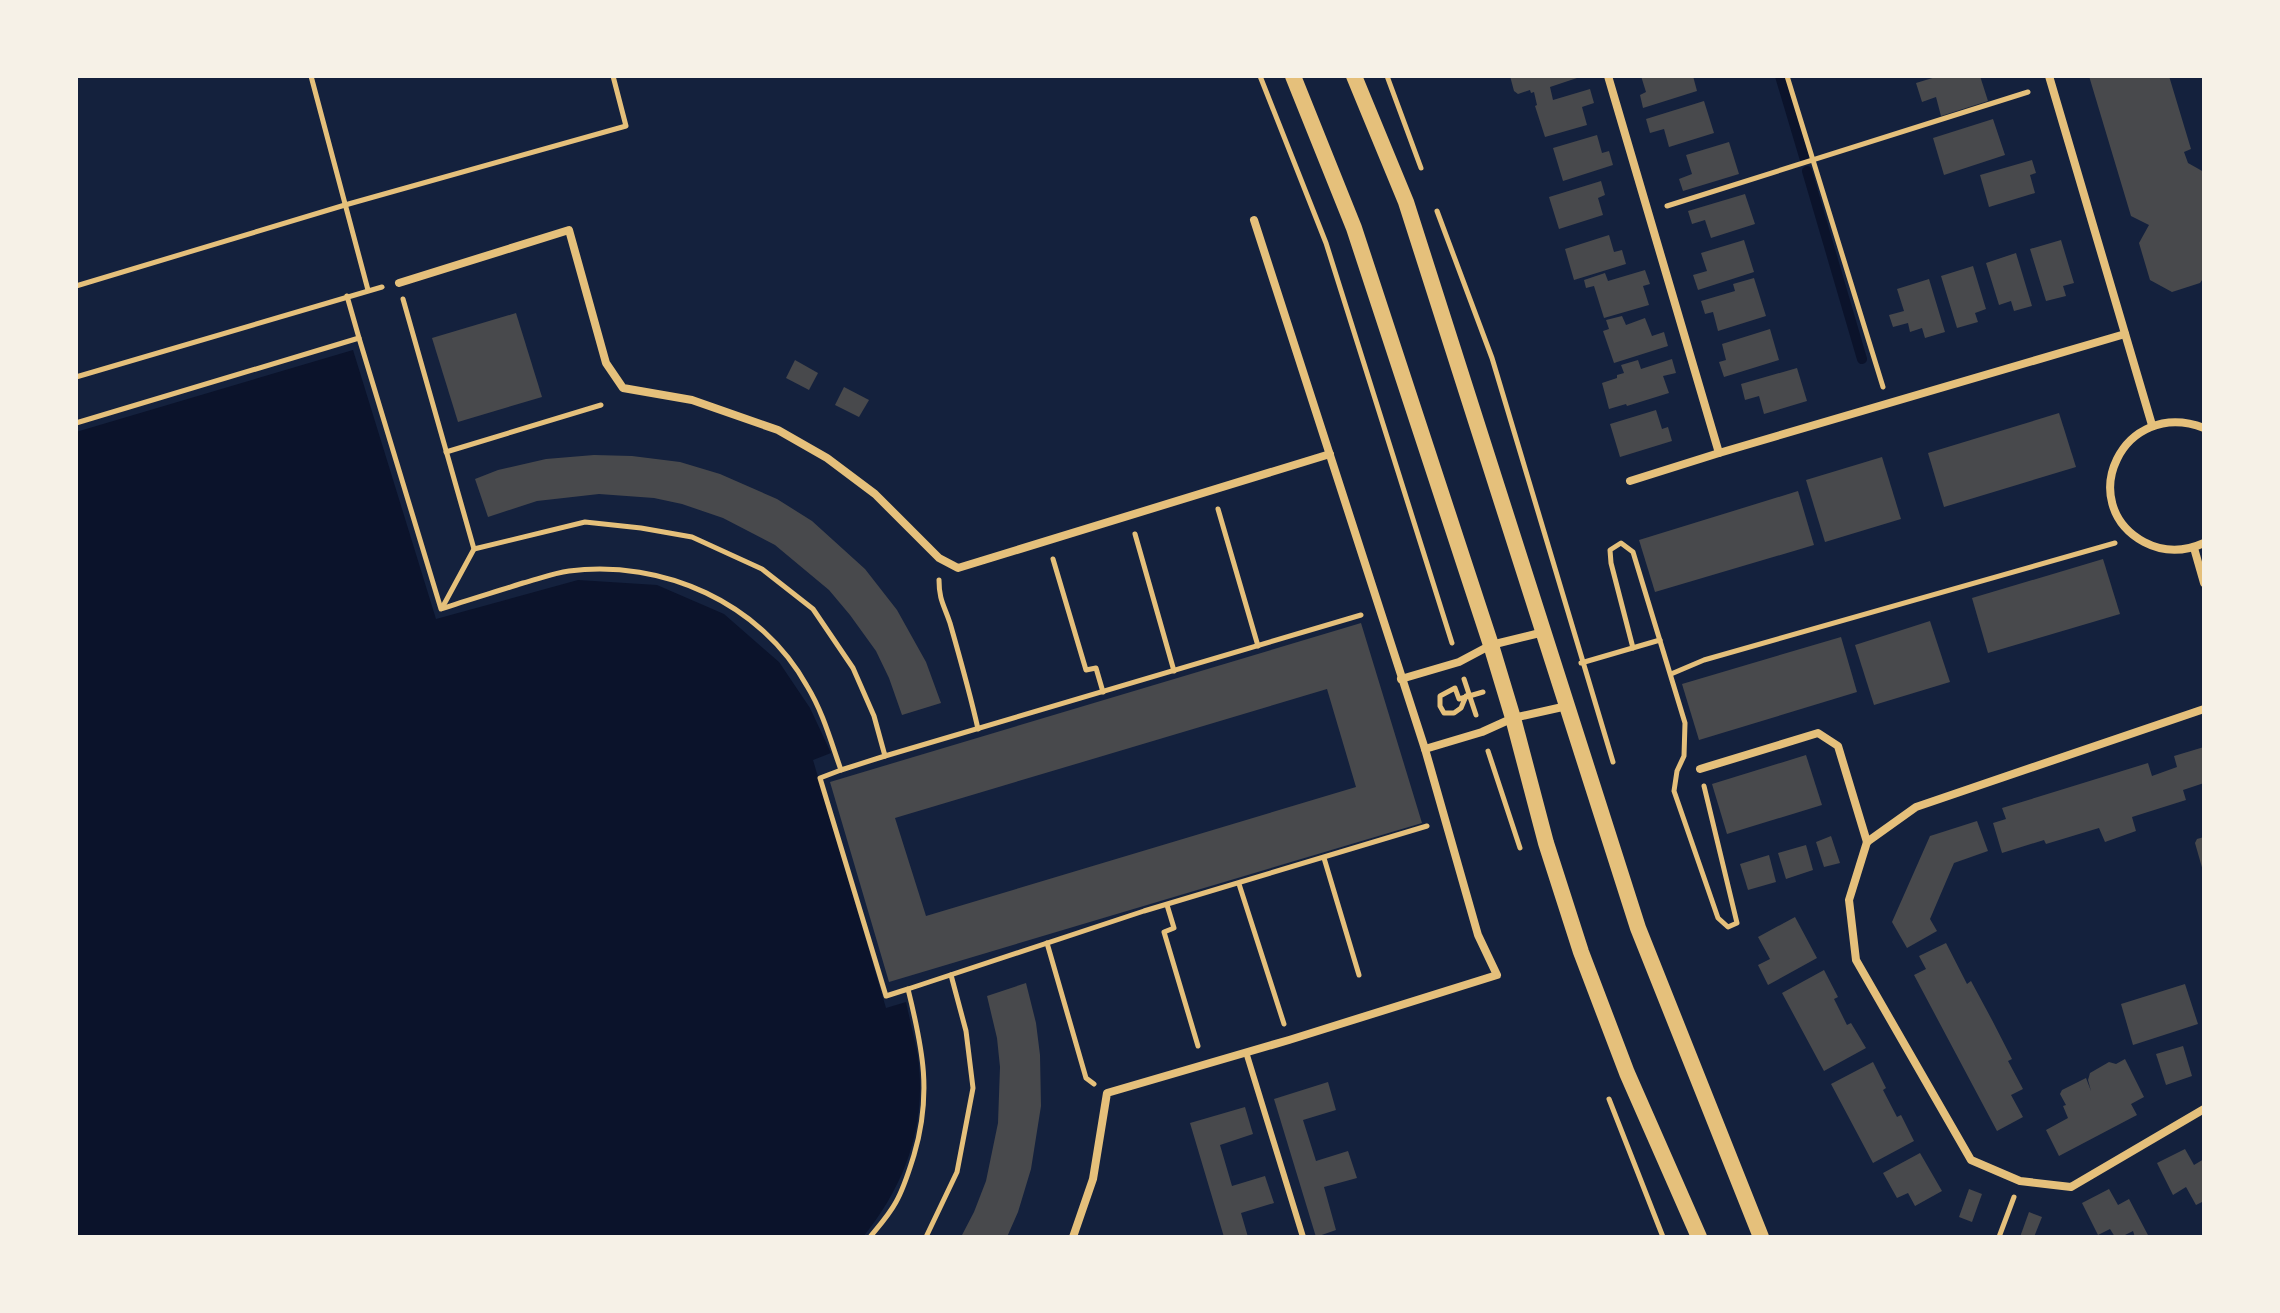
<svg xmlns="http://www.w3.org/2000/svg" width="2280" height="1313" viewBox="0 0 2280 1313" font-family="Rubik,sans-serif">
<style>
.water{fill:#0b132b}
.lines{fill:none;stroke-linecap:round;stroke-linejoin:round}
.stream{stroke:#0b132b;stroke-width:10}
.building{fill:#48494c;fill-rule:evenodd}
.path{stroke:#e5c07b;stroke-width:5}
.service{stroke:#e5c07b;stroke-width:6}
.minor{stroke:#e5c07b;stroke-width:8}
.secondary{stroke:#e5c07b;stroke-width:16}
</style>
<rect width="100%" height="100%" fill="#14213d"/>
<!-- water -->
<path class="water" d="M353 350 436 619 578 580 657 585 724 614 779 662 810 708 831 753 813 760 886 1008 906 1002C910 1021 915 1039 918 1057 927 1126 905 1185 863 1237H76V432Z"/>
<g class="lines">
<!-- stream -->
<g class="stream">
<polyline points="1780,76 1805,160"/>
<polyline points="1807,171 1862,359"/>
</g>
</g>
<!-- building -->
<g class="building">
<polygon points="1510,76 1583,76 1550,87 1553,100 1590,89 1594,103 1582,107 1587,125 1545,137 1535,106 1537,105 1534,92 1531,93 1530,90 1518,94 1514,91"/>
<polygon points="1641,76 1693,76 1697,91 1643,108 1640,95 1646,92"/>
<polygon points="1939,76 1980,76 1988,101 1941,116 1936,97 1922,102 1916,83"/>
<polygon points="2089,76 2169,76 2191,149 2184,152 2188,163 2204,172 2204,277 2200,283 2172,292 2150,280 2139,243 2149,225 2131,216"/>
<polygon points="1704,101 1714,133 1669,147 1664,129 1650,133 1646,119"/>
<polygon points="1993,119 2005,155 1944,175 1933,138"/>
<polygon points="1597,135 1602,153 1609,151 1613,165 1563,181 1553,148"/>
<polygon points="1729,142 1739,174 1683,191 1679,179 1692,174 1686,155"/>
<polygon points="2032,160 2036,173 2030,175 2035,193 1989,207 1980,175"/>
<polygon points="1601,181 1605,195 1598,198 1603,215 1559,229 1549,197"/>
<polygon points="1745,194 1755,224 1711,238 1705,220 1692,224 1688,211"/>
<polygon points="1609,235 1614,252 1622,250 1626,264 1574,280 1565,249"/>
<polygon points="1744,240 1754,272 1698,290 1693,275 1707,271 1701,253"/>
<polygon points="2061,240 2074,283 2063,286 2066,296 2046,301 2030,249"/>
<polygon points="2016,253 2032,306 2014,311 2011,301 1999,305 1986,263"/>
<polygon points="1973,266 1986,309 1975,313 1978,322 1957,328 1941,276"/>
<polygon points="1645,270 1650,284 1643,286 1649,305 1604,318 1594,286 1586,288 1584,280 1605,273 1608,281"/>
<polygon points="1754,278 1766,316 1718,331 1713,312 1705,314 1701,301 1735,291 1733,284"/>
<polygon points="1929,279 1945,332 1925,338 1922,328 1910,332 1908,323 1893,327 1889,315 1904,311 1897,289"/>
<polygon points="516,313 542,397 458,422 432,338"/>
<polygon points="1622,316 1626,325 1645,318 1652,336 1664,332 1668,346 1614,363 1603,331 1609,329 1606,320"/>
<polygon points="1770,329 1779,360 1724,377 1719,362 1726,360 1722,344"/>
<polygon points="1672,359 1676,373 1663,376 1669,393 1627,406 1626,404 1609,409 1602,383 1617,378 1617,375 1624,373 1621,365 1638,360 1641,369"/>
<polygon points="795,360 818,373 809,390 786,378"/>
<polygon points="1797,368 1807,401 1764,414 1759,396 1745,400 1741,384"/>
<polygon points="844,387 869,400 859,417 835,405"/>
<polygon points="1656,410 1662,429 1668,427 1672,441 1620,457 1610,424"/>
<polygon points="2059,413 2076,467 1944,507 1928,453"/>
<polygon points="594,455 632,456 680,462 720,474 777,499 812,521 865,569 897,610 926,662 941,703 902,715 889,678 876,651 850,615 829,590 775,545 723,518 682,504 654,498 599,494 537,501 488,517 475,479 498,470 546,459"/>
<polygon points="1882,457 1901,519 1825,542 1806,480"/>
<polygon points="1798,491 1814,545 1655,592 1639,540"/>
<polygon points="2103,559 2120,614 1988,653 1972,598"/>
<polygon points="1930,621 1950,682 1874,705 1855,645"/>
<path d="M1361 623 1422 823 889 982 830 782ZM1327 689 1356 787 926 916 895 818Z"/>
<polygon points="1841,637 1857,692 1699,740 1682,684"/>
<polygon points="2204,747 2204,783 2183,790 2186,800 2132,817 2136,831 2105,842 2099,828 2046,844 2044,840 2002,853 1993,823 2006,819 2002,808 2148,763 2152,776 2177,767 2174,756"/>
<polygon points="1806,755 1822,805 1727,834 1712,784"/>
<polygon points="1977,821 1988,851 1954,863 1930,919 1937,931 1907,948 1892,922 1930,836"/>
<polygon points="1831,836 1840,863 1824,867 1816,842"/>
<polygon points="2204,837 2204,871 2203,871 2195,843 2197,839"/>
<polygon points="1806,845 1813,870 1786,879 1778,853"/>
<polygon points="1769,855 1776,882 1748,890 1740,864"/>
<polygon points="1795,917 1817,958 1768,985 1758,965 1770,959 1758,937"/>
<polygon points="1946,943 1967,984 1971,981 1992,1020 2012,1059 2008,1061 2023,1089 2011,1095 2023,1117 1997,1131 1914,975 1926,969 1919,956"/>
<polygon points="1824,970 1838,997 1834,999 1847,1025 1851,1023 1866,1048 1824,1071 1782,993"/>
<polygon points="1026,983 1036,1023 1040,1055 1041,1106 1031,1169 1018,1212 1007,1237 961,1237 974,1212 986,1181 998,1123 1000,1067 997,1038 987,996"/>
<polygon points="2185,984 2198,1024 2133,1045 2121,1004"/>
<polygon points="2183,1046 2192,1076 2166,1085 2156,1054"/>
<polygon points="2125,1059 2144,1097 2131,1104 2137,1115 2059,1156 2046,1130 2068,1118 2063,1106 2066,1105 2060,1094 2062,1090 2086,1078 2091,1091 2088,1080 2090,1073 2109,1062 2116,1064"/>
<polygon points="1873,1062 1886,1088 1883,1090 1897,1117 1901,1115 1914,1141 1873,1163 1831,1084"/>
<polygon points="1328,1082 1336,1110 1303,1120 1316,1161 1348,1151 1357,1178 1324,1187 1336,1230 1316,1237 1274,1099"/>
<polygon points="1245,1107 1253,1134 1220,1145 1232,1186 1265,1176 1274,1203 1241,1213 1248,1237 1224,1237 1190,1123"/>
<polygon points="2185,1149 2194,1165 2204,1159 2204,1201 2196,1205 2186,1187 2173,1195 2157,1163"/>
<polygon points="1920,1153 1942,1191 1915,1206 1908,1193 1897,1198 1883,1173"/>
<polygon points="1969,1189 1982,1194 1972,1222 1959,1217"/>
<polygon points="2109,1189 2118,1205 2129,1199 2149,1237 2135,1237 2133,1231 2121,1237 2115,1237 2110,1229 2098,1235 2082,1203"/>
<polygon points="2029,1212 2042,1217 2034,1237 2020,1237"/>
</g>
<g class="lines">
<!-- path -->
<g class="path">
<polyline points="311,76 368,290"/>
<polyline points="1260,76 1326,243 1452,643"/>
<polyline points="1387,76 1421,168"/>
<polyline points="1787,76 1883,387"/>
<polyline points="1667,206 2028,92"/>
<polyline points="1437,211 1492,358 1613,762"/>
<polyline points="76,286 345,205 626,126 613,76"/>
<polyline points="347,296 359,338"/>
<polyline points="403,299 474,549 585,522 641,528 692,537 762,569 813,609 853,668 874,716 885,756 1361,615"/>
<polyline points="76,377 382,287"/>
<path d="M76 423 359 338 441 609C468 600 495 592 523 583 538 579 554 573 569 571 663 559 761 603 807 686 823 712 831 742 841 770L820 778 886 996 908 989C923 1050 932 1094 914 1155 909 1171 904 1188 896 1202 889 1215 879 1226 870 1237"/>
<polyline points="446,452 601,405"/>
<polyline points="1218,509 1258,646"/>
<polyline points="1135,534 1174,671"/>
<polyline points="1053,559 1086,670 1096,668 1103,692"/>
<path d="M939 580C939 600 944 605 950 623 960 658 970 693 978 729"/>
<polyline points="442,608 474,549"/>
<polyline points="1633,648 1611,563 1610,550 1621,543 1633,552 1685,723 1684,756 1677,771 1674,791 1718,918 1728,927 1737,923 1704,786"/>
<polyline points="1581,663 1660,640"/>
<polyline points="1671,674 1704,660 2115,543"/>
<polyline points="1464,679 1476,715"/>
<polyline points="1470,695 1466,696 1461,708 1454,713 1444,713 1440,706 1440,696 1455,688 1459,699 1483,692"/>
<polyline points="1488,751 1520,848"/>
<polyline points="841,770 885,756"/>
<polyline points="1324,858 1359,975"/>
<polyline points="1239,884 1284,1024"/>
<polyline points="1167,905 1174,928 1164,932 1198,1046"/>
<polyline points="1047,943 1086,1078 1094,1084"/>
<polyline points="908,989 1144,911 1427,826"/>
<polyline points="1609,1099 1663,1237"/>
<polyline points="926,1237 957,1172 973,1088 966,1031 951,975"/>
<polyline points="1999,1237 2014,1197"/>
</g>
<!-- service -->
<polyline class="service" points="1246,1052 1303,1237"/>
<!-- minor -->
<g class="minor">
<polyline points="1608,76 1719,453"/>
<polyline points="2049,76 2152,425"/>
<polyline points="399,283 569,230 606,363 623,388 692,400 778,430 827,458 875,494 939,558 958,568 1330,454"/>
<path d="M2204 428C2122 397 2074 504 2144 542 2163 552 2184 552 2204 543"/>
<polyline points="1630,481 1719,453 2125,334"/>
<polyline points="2194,548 2204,583"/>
<polyline points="1401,679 1459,662 1491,645 1544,632"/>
<polyline points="2204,709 1916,807 1867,842 1849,900 1856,960 1971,1160 2020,1181 2071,1187 2204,1109"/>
<polyline points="1425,749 1482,732 1513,718 1567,706"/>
<polyline points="1700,769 1818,733 1838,746 1867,842"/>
<polyline points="1073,1237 1093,1179 1107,1093 1289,1040 1497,975 1478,935 1425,749 1254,220"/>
</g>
<!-- secondary -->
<g class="secondary">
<polyline points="1293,76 1354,228 1491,645 1513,718 1546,843 1581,952 1627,1073 1699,1237"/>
<polyline points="1354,76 1406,202 1638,928 1761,1237"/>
</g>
</g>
<!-- border -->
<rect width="2280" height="1313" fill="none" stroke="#f6f1e7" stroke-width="156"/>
</svg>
